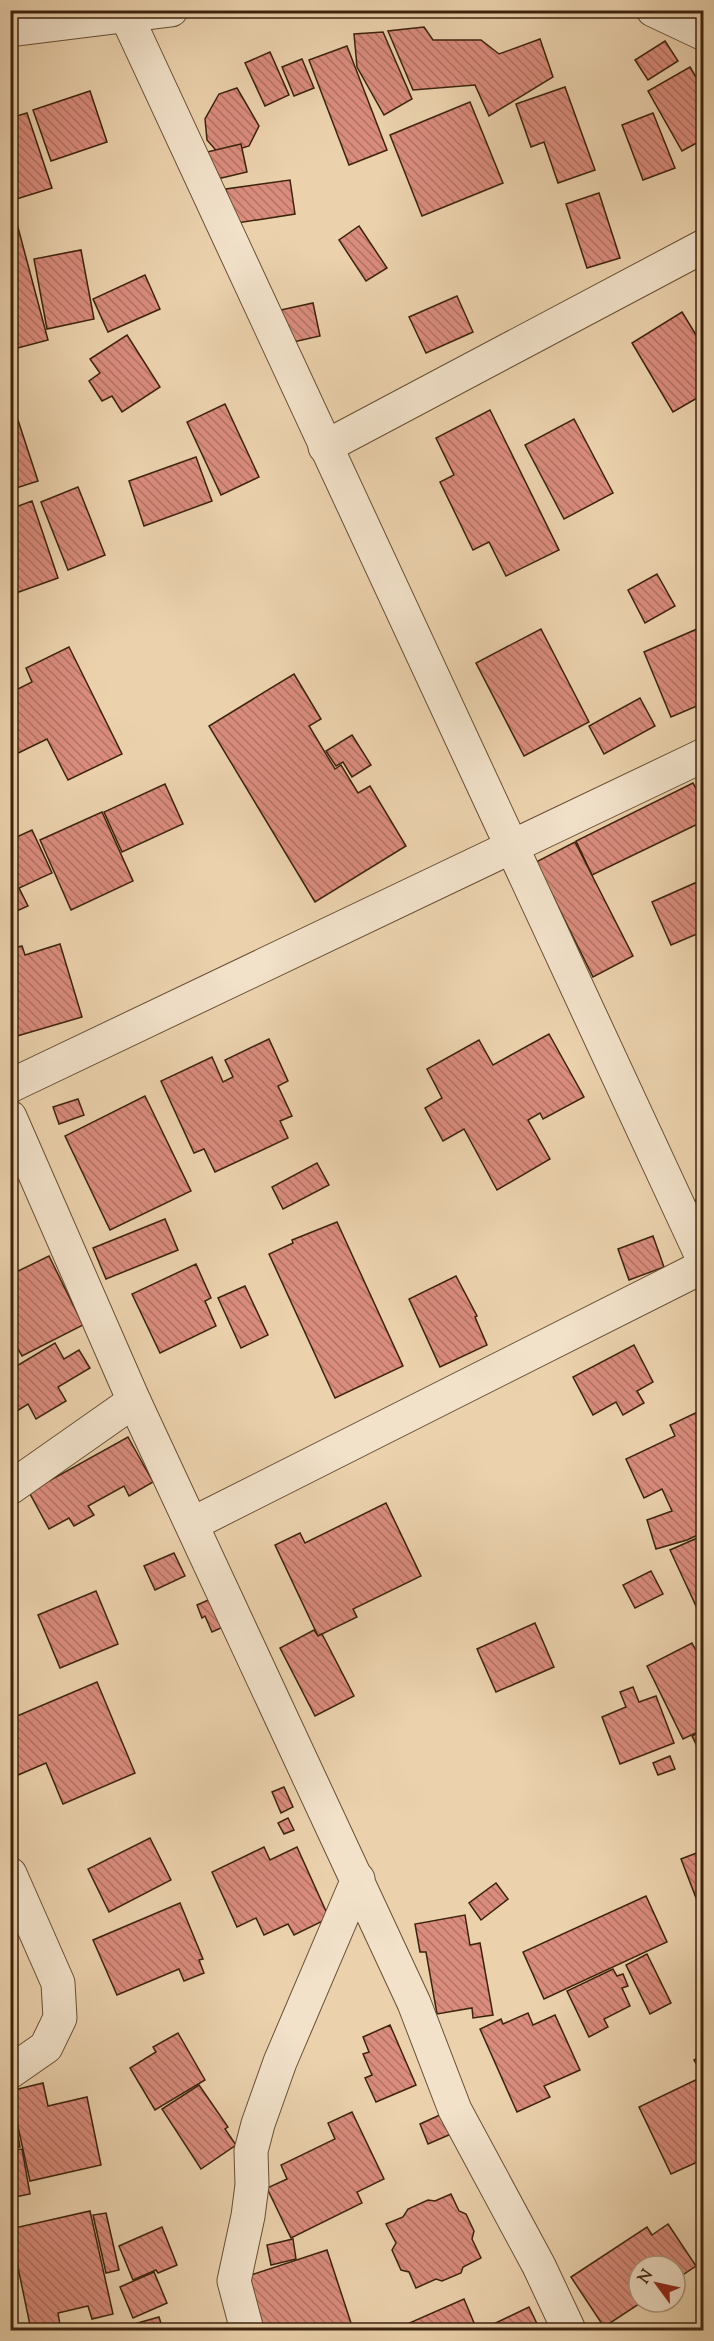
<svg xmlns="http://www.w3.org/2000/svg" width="714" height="2341" viewBox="0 0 714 2341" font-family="'Sorts Mill Goudy',serif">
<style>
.building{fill:url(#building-back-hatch);stroke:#3c230d;stroke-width:1.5}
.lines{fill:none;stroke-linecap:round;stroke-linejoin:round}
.minor-casing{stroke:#684f35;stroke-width:35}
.minor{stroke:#f2e2ca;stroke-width:33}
</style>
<defs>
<pattern id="building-back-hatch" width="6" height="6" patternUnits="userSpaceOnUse" patternTransform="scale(1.5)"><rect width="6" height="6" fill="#da8c7d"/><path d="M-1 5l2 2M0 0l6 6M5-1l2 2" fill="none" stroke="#b27265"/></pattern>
</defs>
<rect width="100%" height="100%" fill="#ebd2ad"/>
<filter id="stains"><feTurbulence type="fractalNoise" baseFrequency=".00333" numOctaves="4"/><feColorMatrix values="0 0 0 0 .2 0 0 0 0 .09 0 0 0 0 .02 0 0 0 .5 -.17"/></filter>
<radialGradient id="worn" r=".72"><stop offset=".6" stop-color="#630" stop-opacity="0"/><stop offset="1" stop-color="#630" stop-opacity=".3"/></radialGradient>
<!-- building -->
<g class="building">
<polygon points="424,27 433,40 481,40 499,54 540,39 553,77 489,116 475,85 413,90 388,31"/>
<polygon points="383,32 412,99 384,115 357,67 354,34"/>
<polygon points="665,41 678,61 648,80 635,60"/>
<polygon points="347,46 387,150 349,165 309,60"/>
<polygon points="270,52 289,95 265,106 245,63"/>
<polygon points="302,59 314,88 294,96 282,67"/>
<polygon points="690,67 704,91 704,139 682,151 648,91"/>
<polygon points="565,87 595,170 558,183 544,142 531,147 516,104"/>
<polygon points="237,88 259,126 249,146 220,155 207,140 205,119 219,94"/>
<polygon points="90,91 107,142 51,161 33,110"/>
<polygon points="470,102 503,183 422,216 390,135"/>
<polygon points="27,113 52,188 10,201 10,118"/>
<polygon points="653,113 675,168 643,180 622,125"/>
<polygon points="241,144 247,172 213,180 207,152"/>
<polygon points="290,180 295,214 231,224 226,189"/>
<polygon points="599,193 620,258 587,268 566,204"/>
<polygon points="16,220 48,340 10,350 10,221"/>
<polygon points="359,226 387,268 366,281 339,240"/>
<polygon points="81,250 94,319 47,329 34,259"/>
<polygon points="145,275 160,309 108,332 93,299"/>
<polygon points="457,296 473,332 426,353 409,317"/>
<polygon points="313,303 320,336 284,344 276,311"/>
<polygon points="682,312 704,348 704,394 673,412 632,343"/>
<polygon points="127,335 160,387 122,412 112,396 102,401 89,381 100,373 90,359"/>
<polygon points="225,404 259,477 221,495 187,422"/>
<polygon points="490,410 559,550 506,576 489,542 473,550 440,482 454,475 436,438"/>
<polygon points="15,411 38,481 10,490 10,413"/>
<polygon points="574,419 613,493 564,519 525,445"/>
<polygon points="196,457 212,501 144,526 129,481"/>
<polygon points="78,487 105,555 68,570 41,502"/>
<polygon points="32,501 58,578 16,593 10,578 10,509"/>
<polygon points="657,574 675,606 645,623 628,590"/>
<polygon points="704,626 704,703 671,717 644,652"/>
<polygon points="541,629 589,722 524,756 476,663"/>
<polygon points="69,647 122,754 68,780 47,739 10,757 10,693 32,682 26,668"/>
<polygon points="294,674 321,719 309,726 335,769 341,765 358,793 370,786 406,846 315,902 209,726"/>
<polygon points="640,698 655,726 604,754 589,726"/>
<polygon points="352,735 371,765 352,777 343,762 336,766 326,751"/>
<polygon points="693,783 704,804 704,821 592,875 576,841"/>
<polygon points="165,784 183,824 122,852 104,812"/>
<polygon points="102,812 133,881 71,910 40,840"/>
<polygon points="32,830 52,873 19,888 28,906 10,914 10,840"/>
<polygon points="575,842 633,956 593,977 536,862"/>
<polygon points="704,879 704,931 671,945 652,902"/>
<polygon points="60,944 82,1017 17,1036 10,1014 10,949 22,946 25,955"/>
<polygon points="549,1034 584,1097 543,1119 540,1113 528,1120 550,1159 497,1190 464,1129 443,1141 425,1108 442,1098 427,1069 479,1040 493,1065"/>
<polygon points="269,1039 288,1081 278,1086 292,1116 280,1121 288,1138 215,1172 204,1149 194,1153 161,1081 212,1057 223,1082 233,1077 225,1060"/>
<polygon points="145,1096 191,1191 110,1230 65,1136"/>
<polygon points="78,1099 84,1115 59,1124 53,1107"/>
<polygon points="317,1163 329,1185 283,1209 272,1187"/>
<polygon points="702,1197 704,1201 704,1247 684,1206"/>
<polygon points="165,1219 178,1250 106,1279 93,1248"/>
<polygon points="337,1222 403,1366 335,1398 269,1254 293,1243 292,1240"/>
<polygon points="653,1236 664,1267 629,1280 618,1249"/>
<polygon points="49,1256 83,1325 22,1356 10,1334 10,1275"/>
<polygon points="196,1264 211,1298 205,1301 216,1326 160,1353 132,1294"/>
<polygon points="456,1276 477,1316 475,1317 487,1345 440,1367 409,1299"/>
<polygon points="245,1286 268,1335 241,1348 218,1298"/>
<polygon points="55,1343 64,1359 79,1350 90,1368 58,1387 66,1401 36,1419 28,1404 17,1411 10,1400 10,1391 13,1389 10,1385 10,1370"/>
<polygon points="634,1345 653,1382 637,1391 644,1403 623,1415 616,1402 593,1415 573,1377"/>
<polygon points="704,1409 704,1532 687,1540 656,1549 647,1520 672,1511 662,1489 644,1498 626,1459 675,1436 670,1425"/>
<polygon points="128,1437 153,1482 129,1496 124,1486 88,1506 94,1515 74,1526 69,1518 49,1529 29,1492"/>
<polygon points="386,1503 421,1576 353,1609 357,1617 318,1636 275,1545 300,1533 305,1543"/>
<polygon points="704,1535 704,1618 702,1619 670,1550"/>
<polygon points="174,1553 185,1576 155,1590 144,1566"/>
<polygon points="651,1571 663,1594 635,1608 623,1585"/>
<polygon points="96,1591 118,1644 60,1668 38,1615"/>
<polygon points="213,1598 225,1626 212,1632 205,1616 202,1618 197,1605"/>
<polygon points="535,1623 554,1667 496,1692 477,1649"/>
<polygon points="314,1630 318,1636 322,1634 354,1696 315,1716 280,1648"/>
<polygon points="692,1643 699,1656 704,1655 704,1729 683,1739 647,1666"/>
<polygon points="97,1682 135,1773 63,1804 46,1763 11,1778 10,1719"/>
<polygon points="633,1687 639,1702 656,1696 674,1743 620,1764 602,1717 626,1707 620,1692"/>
<polygon points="704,1730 704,1760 692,1736"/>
<polygon points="670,1756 675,1769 658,1775 653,1763"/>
<polygon points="284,1787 293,1807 281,1813 272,1792"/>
<polygon points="288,1818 294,1830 284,1834 278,1823"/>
<polygon points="150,1838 171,1880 109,1912 88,1869"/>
<polygon points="264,1847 270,1860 297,1847 329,1918 294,1935 288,1924 264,1935 256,1918 237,1927 212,1872"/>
<polygon points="704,1850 704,1901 698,1903 681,1859"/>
<polygon points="496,1883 508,1899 481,1920 469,1903"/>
<polygon points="646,1896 667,1942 544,1999 523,1952"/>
<polygon points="180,1903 203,1959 199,1960 204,1973 184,1981 179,1969 117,1995 93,1940"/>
<polygon points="465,1915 470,1945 480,1943 493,2015 473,2018 472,2008 437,2014 426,1952 420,1952 415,1924"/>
<polygon points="647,1954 671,2003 650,2014 626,1965"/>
<polygon points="613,1969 617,1976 623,1974 628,1986 622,1988 630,2006 604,2019 608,2027 589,2037 567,1991"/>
<polygon points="528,2013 533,2025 555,2015 580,2070 544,2086 550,2097 517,2112 480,2029 501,2019 503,2024"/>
<polygon points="390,2025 416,2085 376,2102 365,2078 372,2075 363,2054 369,2052 363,2037"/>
<polygon points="178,2033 205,2080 155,2110 130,2068 156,2052 153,2047"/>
<polygon points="704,2054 704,2075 703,2075 694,2060"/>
<polygon points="704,2076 704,2159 671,2174 639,2107"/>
<polygon points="43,2083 48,2106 87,2097 101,2165 30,2181 10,2091"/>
<polygon points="199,2085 228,2127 225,2129 236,2145 201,2169 162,2109"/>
<polygon points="352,2112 384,2179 357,2192 362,2203 291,2238 267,2188 287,2179 281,2165 335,2139 328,2123"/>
<polygon points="442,2114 451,2134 428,2144 420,2124"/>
<polygon points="18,2136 20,2147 10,2149 10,2138"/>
<polygon points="22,2149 30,2194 10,2198 10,2151"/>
<polygon points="451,2194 459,2211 466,2214 474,2231 472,2239 481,2258 463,2267 461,2273 442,2281 436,2279 416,2288 409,2272 401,2270 392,2250 396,2243 386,2224 403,2217 408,2209 428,2200 435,2201"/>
<polygon points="90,2211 113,2314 92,2319 88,2306 58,2313 60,2325 31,2330 10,2229"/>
<polygon points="106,2213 119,2270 106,2273 93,2215"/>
<polygon points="668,2224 696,2266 675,2280 675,2266 639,2266 639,2302 642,2302 604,2327 571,2277 647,2227 652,2235"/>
<polygon points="162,2227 177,2265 158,2273 156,2270 133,2280 119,2246"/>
<polygon points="293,2239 296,2259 271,2265 267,2245"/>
<polygon points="10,2243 18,2272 10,2274"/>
<polygon points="327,2250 352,2326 339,2330 259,2330 242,2278"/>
<polygon points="154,2272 167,2303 133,2318 120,2287"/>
<polygon points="464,2299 477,2330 410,2330 407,2324"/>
<polygon points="529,2307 540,2330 481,2330"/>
<polygon points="159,2317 163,2330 113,2330"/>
</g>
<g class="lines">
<defs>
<g id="minor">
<polyline points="653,10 704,34"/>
<polyline points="126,15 704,1261"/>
<polyline points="10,30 171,10"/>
<polyline points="325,447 704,246"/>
<polyline points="10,1086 704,755"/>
<polyline points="10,1117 134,1401 414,2003 455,2110 539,2266 569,2330"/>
<polyline points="10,1488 134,1401"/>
<polyline points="192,1524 704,1266"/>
<polyline points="10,1874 58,1983 60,2018 46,2047 10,2072"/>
<polyline points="247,2330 234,2281 248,2216 252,2185 251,2151 258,2124 280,2062 358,1879"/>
</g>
</defs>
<!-- minor casing -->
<use href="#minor" class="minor-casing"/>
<!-- minor -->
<use href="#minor" class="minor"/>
</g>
<!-- margin -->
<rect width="714" height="2341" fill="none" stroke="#ebd2ad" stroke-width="36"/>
<rect x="12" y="12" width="690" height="2317" fill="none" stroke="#3c230d" stroke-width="3"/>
<rect x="18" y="18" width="678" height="2305" fill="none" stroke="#3c230d" stroke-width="1.5"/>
<!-- north arrow -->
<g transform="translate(657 2284) rotate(303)"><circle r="28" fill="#f2e2ca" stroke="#a9967e" stroke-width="1.5"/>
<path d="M0-4.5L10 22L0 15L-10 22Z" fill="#8f2418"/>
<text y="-9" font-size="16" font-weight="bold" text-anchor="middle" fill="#3c230d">N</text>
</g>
<rect width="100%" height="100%" filter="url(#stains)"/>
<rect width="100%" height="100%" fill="url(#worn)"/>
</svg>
